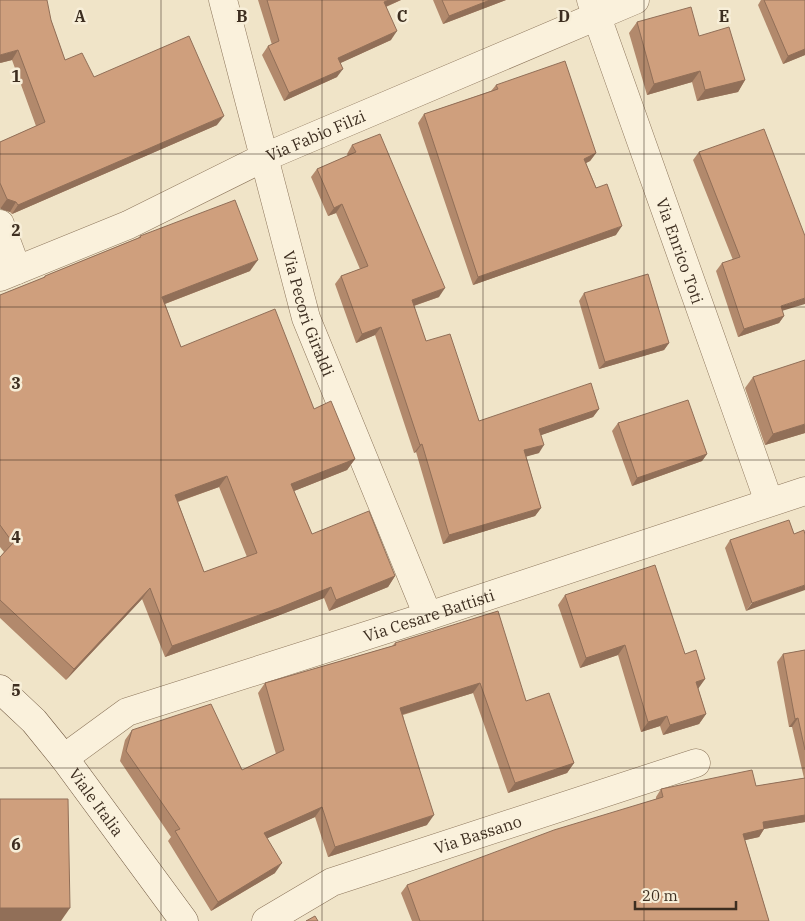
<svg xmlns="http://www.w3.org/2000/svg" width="805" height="921" viewBox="0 0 805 921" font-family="'IBM Plex Serif',serif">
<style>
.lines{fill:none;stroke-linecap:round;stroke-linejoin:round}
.street-casing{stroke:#8d765c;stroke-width:29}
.secondary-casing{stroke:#6f573f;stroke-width:29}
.street{stroke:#faf1dc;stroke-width:28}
.secondary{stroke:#faf1dc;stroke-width:28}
.wall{fill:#b2896c;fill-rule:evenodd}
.shaded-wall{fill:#916f58}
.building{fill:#cf9f7d;stroke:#916f58;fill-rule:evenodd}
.grid{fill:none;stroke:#3d2e20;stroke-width:1;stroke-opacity:0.55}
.labels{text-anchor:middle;stroke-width:5;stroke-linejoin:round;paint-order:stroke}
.street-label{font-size:16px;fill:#3d2e20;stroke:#f7eed8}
.grid-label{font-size:16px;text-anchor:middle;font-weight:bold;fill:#3d2e20;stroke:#f7eed8;stroke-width:5;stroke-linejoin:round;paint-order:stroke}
</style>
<rect width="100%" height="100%" fill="#f0e4c8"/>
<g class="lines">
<defs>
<g id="street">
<path id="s1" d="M223 0 306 318 428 616"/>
<path id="s2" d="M591 0 769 502"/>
<polyline points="0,224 17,270"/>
<path id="s3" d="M0 277 128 225 265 157 635 0"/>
<path id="s4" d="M64 758 127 712 428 616 805 491"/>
<path id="s5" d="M266 921 332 882 696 763"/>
</g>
<g id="secondary">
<path id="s6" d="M0 689 34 721 64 758 184 921"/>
</g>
</defs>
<!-- street casing -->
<use href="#street" class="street-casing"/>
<!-- secondary casing -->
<use href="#secondary" class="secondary-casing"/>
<!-- street -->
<use href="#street" class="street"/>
<!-- secondary -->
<use href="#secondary" class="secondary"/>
</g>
<!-- wall -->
<g class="wall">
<polygon points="258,0 401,0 386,7 391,40 340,63 337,77 284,101 262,55 268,46 272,45"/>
<polygon points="433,0 506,0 443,24"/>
<polygon points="761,0 805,0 805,55 783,64 758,5"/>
<polygon points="51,20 65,60 94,77 217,125 12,214 10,212 0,208 0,142 36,126 12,60 0,63"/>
<polygon points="637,22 699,36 745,80 738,92 697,101 692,82 647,95 629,33"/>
<polygon points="496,85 596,153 590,161 586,163 616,235 473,285 418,123 424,114 491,91"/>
<polygon points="352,145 439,297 414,306 426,341 479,421 599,409 593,417 541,435 539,453 526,456 541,508 535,516 443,544 416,452 414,453 375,335 356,343 335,284 341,276 360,269 336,213 328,216 311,177 317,169 348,156 347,154"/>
<polygon points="699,152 784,316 779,323 738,337 716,271 722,263 733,260 693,160"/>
<path d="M140 236 250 271 165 304 181 347 314 409 355 459 347 470 294 491 312 534 395 576 388 587 329 611 324 598 272 618 165 657 142 599 66 680 0 618V557L4 552 0 547V295L43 278 45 276 138 238ZM219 487 247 557 204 572 178 502Z"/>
<polygon points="584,293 669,343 664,350 599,369 579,301"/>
<polygon points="753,377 805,433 765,445 745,388"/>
<polygon points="618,423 707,454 702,461 632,486 612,431"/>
<polygon points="804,530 746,611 725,548 730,540 794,534"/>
<polygon points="565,595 685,654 705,679 698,688 706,714 699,724 663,735 660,726 641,732 618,655 580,668 558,605"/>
<polygon points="395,643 526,701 574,763 567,773 508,793 473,693 403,715 427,825 328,857 315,817 267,838 275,873 211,911 168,841 171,837 120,761 125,740 132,730 242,770 276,754 258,693 265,683 392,646"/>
<polygon points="805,650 805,822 764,829 759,837 745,840 769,921 412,921 401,893 407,885 656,799 656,797 661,789 756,786 804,778 792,727 789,727 777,662 783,654"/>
</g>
<!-- shaded-wall -->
<g class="shaded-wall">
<polygon points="389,0 401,0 378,10 384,2"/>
<polygon points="490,0 506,0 443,24 449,16"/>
<polygon points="397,31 391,40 332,67 338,58"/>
<polygon points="805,49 805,55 783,64 788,56"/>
<polygon points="18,50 12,60 0,63 0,55"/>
<polygon points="343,69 337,77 284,101 289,93"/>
<polygon points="700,71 692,82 647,95 654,84"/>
<polygon points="745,80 738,92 697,101 705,90"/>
<polygon points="224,116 217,125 12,214 18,205"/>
<polygon points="596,153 590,161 578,167 584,159"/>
<polygon points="7,199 16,202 10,212 0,209"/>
<polygon points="342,204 336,213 328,216 334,208"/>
<polygon points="622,226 616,235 473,285 478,277"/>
<polygon points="258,260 250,271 154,308 162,297"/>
<polygon points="445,288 439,297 407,308 412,300"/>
<polygon points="805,298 805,304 775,313 781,306"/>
<polygon points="784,316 779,323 738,337 744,329"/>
<polygon points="381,327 375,335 356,343 362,334"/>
<polygon points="669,343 664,350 599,369 605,362"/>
<polygon points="599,409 593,417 533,438 539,429"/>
<polygon points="805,424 805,433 765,445 773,434"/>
<polygon points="422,444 416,452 414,453 420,445"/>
<polygon points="544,445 539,453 518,459 524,450"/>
<polygon points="707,454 702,461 632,486 637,478"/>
<polygon points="355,459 347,470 284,495 291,484"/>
<polygon points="227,476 219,487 168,505 175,495"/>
<polygon points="541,508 535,516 443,544 449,535"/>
<polygon points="395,576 388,587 329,611 336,600"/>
<polygon points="805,585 805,590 746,611 752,603"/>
<polygon points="331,587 324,598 272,618 165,657 172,646"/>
<polygon points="150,588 142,599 66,680 74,669"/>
<polygon points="625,645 618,655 580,668 586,658"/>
<polygon points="705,679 698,689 696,682"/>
<polygon points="480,683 473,693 394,717 400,708"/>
<polygon points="706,714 699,724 663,735 670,725"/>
<polygon points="667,716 660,726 641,732 648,722"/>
<polygon points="798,718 792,727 789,727 795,719"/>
<polygon points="574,763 567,773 508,793 515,783"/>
<polygon points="322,807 315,817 257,843 264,833"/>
<polygon points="434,815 427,825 328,857 335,847"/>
<polygon points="805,815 805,822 757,830 763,822"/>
<polygon points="764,829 759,837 737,842 743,834"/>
<polygon points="282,863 275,873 211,911 218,902"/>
<polygon points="0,908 70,908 61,921 0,921"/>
</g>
<!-- building -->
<g class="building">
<polygon points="0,0 47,0 51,20 65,60 82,53 94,77 189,36 224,116 18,205 16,202 7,199 0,183 0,142 45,122 18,50 0,55"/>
<polygon points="267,0 389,0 384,2 397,31 338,58 343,69 289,93 268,46 279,41"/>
<polygon points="442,0 490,0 449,16"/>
<polygon points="764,0 805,0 805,49 788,56"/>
<polygon points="691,7 699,36 729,27 745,80 705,90 700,71 654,84 637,22"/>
<polygon points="565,61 596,153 584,159 596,188 607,184 622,226 478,277 424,114 498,89 496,85"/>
<polygon points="764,129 805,236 805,298 781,306 784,316 744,329 722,263 740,257 699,152"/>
<polygon points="380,134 445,288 412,300 426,341 450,334 479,421 591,383 599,409 539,429 544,445 524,450 541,508 449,535 422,444 420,445 381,327 362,334 341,276 368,266 342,204 334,208 317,169 356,152 352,145"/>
<path d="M235 200 258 260 162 297 181 347 275 309 314 409 331 401 355 459 291 484 312 534 369 511 395 576 336 600 331 587 279 608 172 646 150 588 74 669 0 600V557L13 543 0 525V295L45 277V276L141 237 140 236ZM227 476 257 553 204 572 175 495Z"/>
<polygon points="648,274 669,343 605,362 584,293"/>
<polygon points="805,360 805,424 773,434 753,377"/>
<polygon points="688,400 707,454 637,478 618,423"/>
<polygon points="789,520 794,534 804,530 805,535 805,585 752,603 730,540"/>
<polygon points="655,565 685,654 696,650 705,679 696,682 706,714 670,725 667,716 648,722 625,645 586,658 565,595"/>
<polygon points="498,611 526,701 549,693 574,763 515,783 480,683 400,708 434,815 335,847 322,807 264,833 282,863 218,902 175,831 180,829 126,751 132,730 211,704 242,770 284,750 265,683 396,645 395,643"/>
<polygon points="805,650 805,750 798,718 795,719 783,654"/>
<polygon points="752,770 756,786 805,778 805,815 763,822 764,829 743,834 769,921 420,921 407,885 554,830 663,797 661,789"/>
<polygon points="0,799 68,799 70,908 0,908"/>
<polygon points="315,916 318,921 306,921"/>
</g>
<!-- grid -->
<path class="grid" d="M161 0V921M322 0V921M483 0V921M644 0V921M0 154H805M0 307H805M0 460H805M0 614H805M0 768H805"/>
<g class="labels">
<!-- street labels -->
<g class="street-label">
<text dy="6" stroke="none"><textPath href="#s3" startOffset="346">Via Fabio Filzi</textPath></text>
<text dy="6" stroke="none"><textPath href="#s2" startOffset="266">Via Enrico Toti</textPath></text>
<text dy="6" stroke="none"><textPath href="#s1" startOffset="325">Via Pecori Giraldi</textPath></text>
<text dy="6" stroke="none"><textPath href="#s4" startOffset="395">Via Cesare Battisti</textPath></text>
<text dy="6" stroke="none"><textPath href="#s6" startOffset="149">Viale Italia</textPath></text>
<text dy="6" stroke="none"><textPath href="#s5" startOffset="230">Via Bassano</textPath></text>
</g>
</g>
<g class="grid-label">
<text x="80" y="22">A</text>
<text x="242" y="22">B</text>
<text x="402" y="22">C</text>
<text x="564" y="22">D</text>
<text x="724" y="22">E</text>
<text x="16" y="82">1</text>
<text x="16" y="236">2</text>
<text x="16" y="389">3</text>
<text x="16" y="543">4</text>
<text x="16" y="696">5</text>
<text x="16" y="850">6</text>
</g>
<!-- scale -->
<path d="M635 901v8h101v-8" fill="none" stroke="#3d2e20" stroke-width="2.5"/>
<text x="642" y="901" font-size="15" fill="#3d2e20" stroke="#f7eed8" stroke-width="4" paint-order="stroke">20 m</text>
</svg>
